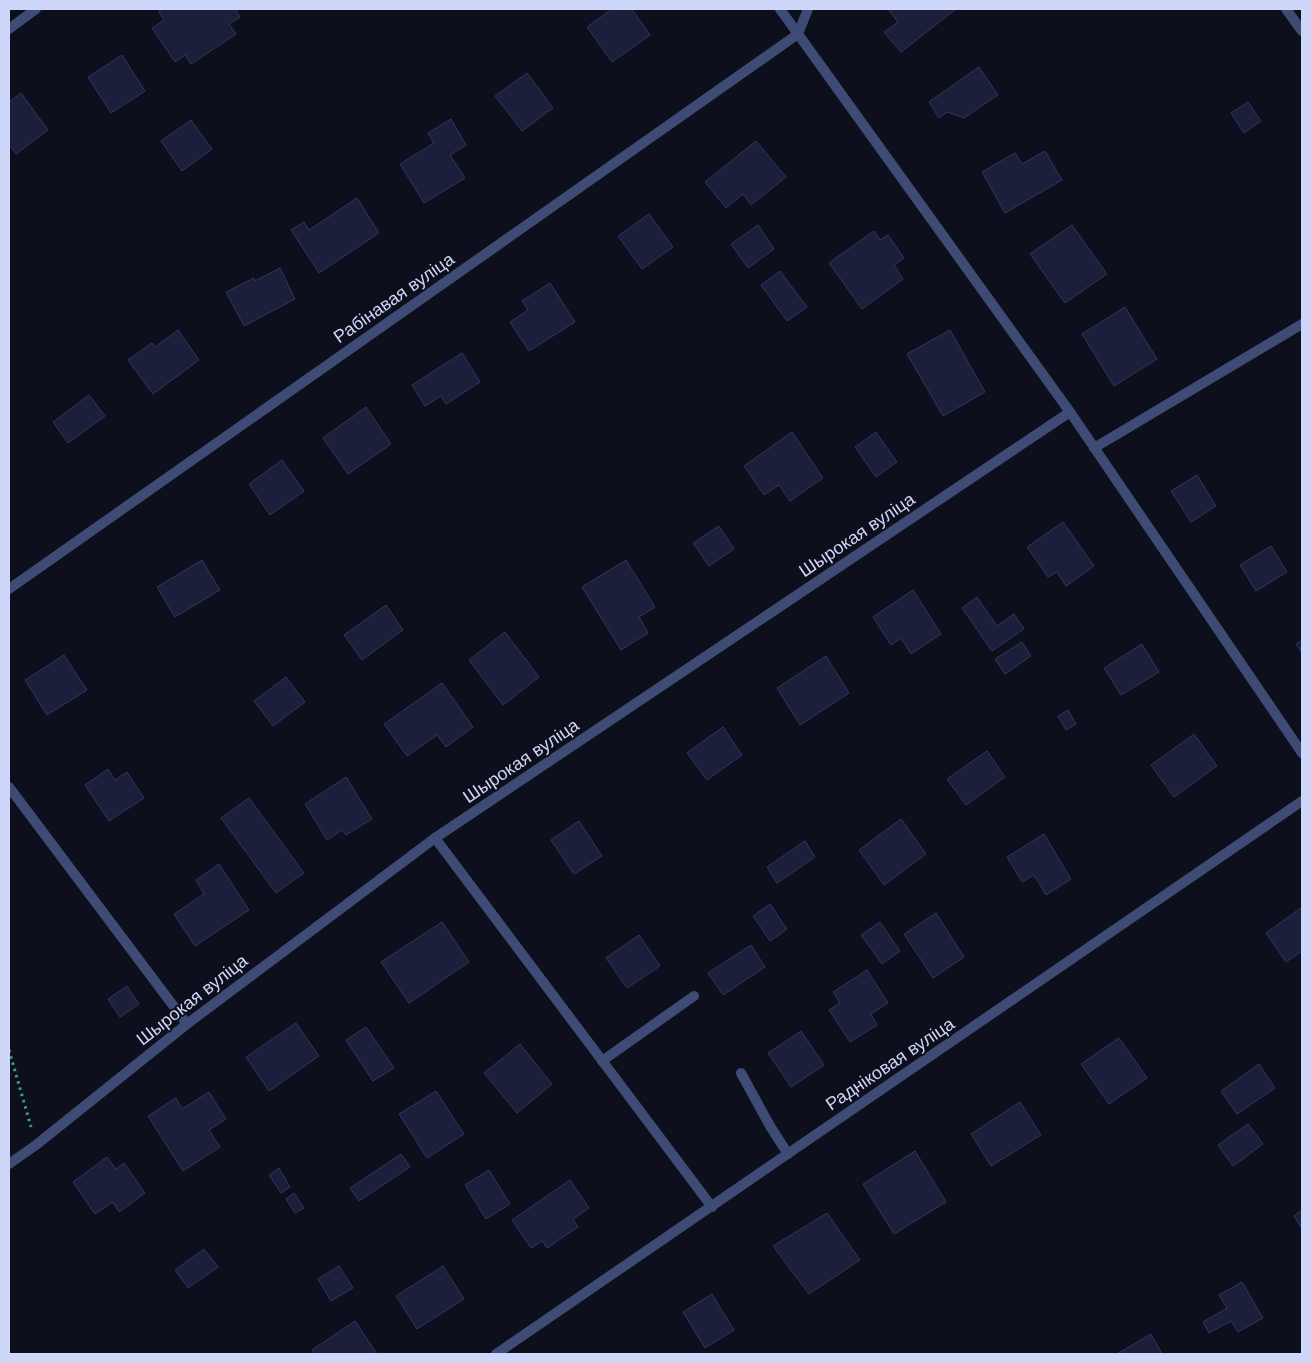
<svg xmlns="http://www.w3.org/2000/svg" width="1311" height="1363" viewBox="0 0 1311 1363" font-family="Arial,sans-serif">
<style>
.building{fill:#1c1f3a;stroke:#313564}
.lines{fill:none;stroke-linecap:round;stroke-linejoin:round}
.path{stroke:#3ba17d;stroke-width:3;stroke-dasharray:2.5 4;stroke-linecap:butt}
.service{stroke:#3e4c75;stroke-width:10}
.minor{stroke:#3e4c75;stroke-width:10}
.labels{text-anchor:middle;stroke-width:4;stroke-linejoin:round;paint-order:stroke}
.street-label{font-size:18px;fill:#ced6f9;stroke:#0e0f1c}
</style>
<rect width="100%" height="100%" fill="#0e0f1c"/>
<!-- building -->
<g class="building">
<polygon points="161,9 235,9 240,17 229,24 236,34 191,64 185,55 175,62 152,28 164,20 159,12"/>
<polygon points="612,9 632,9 650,35 612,62 587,27"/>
<polygon points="888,9 956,9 901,52 884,32 898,22"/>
<polygon points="122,55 145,91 111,113 88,77"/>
<polygon points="979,67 998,95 964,118 947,112 939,118 929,102"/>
<polygon points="527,73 553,108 522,131 495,96"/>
<polygon points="21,93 48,130 16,154 9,144 9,102"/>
<polygon points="1248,102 1261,121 1244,133 1231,113"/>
<polygon points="451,119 466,145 450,155 465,178 424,203 400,164 434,143 428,133"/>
<polygon points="191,120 212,149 182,171 161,141"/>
<polygon points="756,141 786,177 751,205 743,194 726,208 705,182"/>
<polygon points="1045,151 1062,180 1005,213 982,172 1015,153 1022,164"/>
<polygon points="357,198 379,233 319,273 291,230 304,222 309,230"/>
<polygon points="649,214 673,247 642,269 618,236"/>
<polygon points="758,225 774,249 748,268 731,244"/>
<polygon points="1072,225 1107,274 1065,303 1030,254"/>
<polygon points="874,231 880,240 888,235 904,258 894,265 903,279 862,309 829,263"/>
<polygon points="280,268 295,299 244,326 226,292 254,278 255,281"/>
<polygon points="780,271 807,307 787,321 761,285"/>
<polygon points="550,283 575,322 529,351 510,322 528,310 522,301"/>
<polygon points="1125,307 1157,359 1114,386 1082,334"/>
<polygon points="178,330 199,360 153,394 128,360 152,343 155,347"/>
<polygon points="950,330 985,392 943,416 907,354"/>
<polygon points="462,353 480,382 446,404 441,396 425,406 412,385"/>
<polygon points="89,395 105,416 68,443 53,422"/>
<polygon points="366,407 391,444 348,474 323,438"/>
<polygon points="792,432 823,478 790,501 779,485 764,495 744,466"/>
<polygon points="876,432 897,462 876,477 855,447"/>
<polygon points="282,460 304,491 270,515 249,484"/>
<polygon points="1197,475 1216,506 1191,522 1171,491"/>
<polygon points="1063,522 1094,566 1066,586 1057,572 1048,577 1027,547"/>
<polygon points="719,526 734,549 709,566 693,543"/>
<polygon points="1271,546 1287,572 1256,591 1240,565"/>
<polygon points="202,560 220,590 175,617 157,587"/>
<polygon points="626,560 655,607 639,617 648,633 621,650 582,587"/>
<polygon points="913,590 941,634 911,654 901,638 891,645 873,617"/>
<polygon points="977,597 997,626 1014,614 1024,629 992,651 962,608"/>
<polygon points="386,605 403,630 362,660 344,635"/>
<polygon points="505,632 539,677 503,705 469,660"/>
<polygon points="1302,640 1302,653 1296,644"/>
<polygon points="1022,642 1031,656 1005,674 995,659"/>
<polygon points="1142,644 1159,672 1121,695 1104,668"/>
<polygon points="64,655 87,690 47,715 25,680"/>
<polygon points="826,656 849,693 800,725 777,688"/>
<polygon points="286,677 305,702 273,726 254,701"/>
<polygon points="442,683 473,727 446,747 437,735 407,756 384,724"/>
<polygon points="1068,710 1076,724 1066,730 1058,716"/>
<polygon points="723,727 742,755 707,780 687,753"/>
<polygon points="1194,734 1217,766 1174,797 1151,765"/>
<polygon points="987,751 1005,777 966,805 947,779"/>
<polygon points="108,769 115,780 127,772 144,798 109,821 85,785"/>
<polygon points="346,777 372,819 346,835 342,830 327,840 305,804"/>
<polygon points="249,798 304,873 276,893 221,818"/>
<polygon points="901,819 926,854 884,885 859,850"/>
<polygon points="579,821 602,856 574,874 551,840"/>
<polygon points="1044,834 1071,879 1046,895 1034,875 1022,882 1007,857"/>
<polygon points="805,841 815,857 777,883 767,867"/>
<polygon points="219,864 249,910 195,946 174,914 204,894 196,880"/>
<polygon points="770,904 787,929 770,941 753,916"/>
<polygon points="1302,907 1302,951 1286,962 1266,933"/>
<polygon points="936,913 964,957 933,978 904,934"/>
<polygon points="442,922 469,962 409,1003 381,962"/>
<polygon points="880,922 900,951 882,964 861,935"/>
<polygon points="639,935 660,966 627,988 606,958"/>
<polygon points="751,945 765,967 723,995 708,973"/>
<polygon points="867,970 888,1003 871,1014 877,1025 850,1042 829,1010 840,1003 833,992"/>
<polygon points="127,986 139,1004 120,1017 108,999"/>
<polygon points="296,1023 319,1056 269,1091 246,1057"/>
<polygon points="366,1027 394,1068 373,1081 346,1040"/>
<polygon points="801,1031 824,1065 791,1087 768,1053"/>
<polygon points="1119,1038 1147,1078 1109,1104 1081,1064"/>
<polygon points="520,1044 552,1084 517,1113 484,1073"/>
<polygon points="1259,1064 1275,1088 1237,1114 1221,1091"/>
<polygon points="436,1091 464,1134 427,1158 399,1114"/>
<polygon points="209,1092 226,1119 209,1130 220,1147 183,1171 148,1116 176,1098 182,1109"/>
<polygon points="1020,1102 1041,1135 991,1166 971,1134"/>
<polygon points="1248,1124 1263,1144 1233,1166 1218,1145"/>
<polygon points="915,1151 946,1202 894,1234 863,1184"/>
<polygon points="401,1154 410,1167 359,1201 350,1188"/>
<polygon points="107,1157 116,1169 124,1163 145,1193 119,1212 113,1202 95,1214 73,1182"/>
<polygon points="279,1168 290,1187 281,1193 269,1175"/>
<polygon points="489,1170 510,1204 486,1219 465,1185"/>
<polygon points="570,1180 589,1208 573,1219 578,1227 547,1248 542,1241 531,1248 512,1220"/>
<polygon points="294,1193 304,1208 295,1213 286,1199"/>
<polygon points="1302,1210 1302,1229 1294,1216"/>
<polygon points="827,1213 860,1260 809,1294 773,1246"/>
<polygon points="204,1249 218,1267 188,1288 175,1270"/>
<polygon points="339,1266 353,1288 331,1301 318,1279"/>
<polygon points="443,1266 464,1299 417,1329 396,1296"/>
<polygon points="1242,1282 1263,1318 1238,1332 1231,1321 1209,1333 1203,1322 1227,1308 1219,1295"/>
<polygon points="712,1294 734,1330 705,1348 683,1312"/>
<polygon points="355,1321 377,1354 315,1354 312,1350"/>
<polygon points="1151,1334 1162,1354 1117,1354"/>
</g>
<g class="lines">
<!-- path -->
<polyline class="path" points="9,1050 31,1127"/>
<!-- service -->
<g class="service">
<polyline points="1286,9 1302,31"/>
<polyline points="798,34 808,9"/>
<polyline points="1094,448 1302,324"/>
<polyline points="602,1061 694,996"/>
<polyline points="741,1073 770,1126 788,1154"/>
</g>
<!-- minor -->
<g class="minor">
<polyline points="780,9 1070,412 1302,753"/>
<polyline points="9,29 36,9"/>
<polyline points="9,589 798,34"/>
<polyline points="9,787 187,1024"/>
<polyline points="435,838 712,1207"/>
<polyline points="9,1164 36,1145 187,1024 435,838 1070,412"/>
<polyline points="496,1354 1302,801"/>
</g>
</g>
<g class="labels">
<!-- street labels -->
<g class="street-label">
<text transform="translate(394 298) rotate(-35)" y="6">Рабінавая вуліца</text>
<text transform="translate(857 535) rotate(-34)" y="6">Шырокая вуліца</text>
<text transform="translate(521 761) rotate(-34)" y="6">Шырокая вуліца</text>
<text transform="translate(192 1000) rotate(-38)" y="6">Шырокая вуліца</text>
<text transform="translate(890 1064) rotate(-34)" y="6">Радніковая вуліца</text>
</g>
</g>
<!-- border -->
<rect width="1311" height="1363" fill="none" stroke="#ced6f9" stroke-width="20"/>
</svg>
